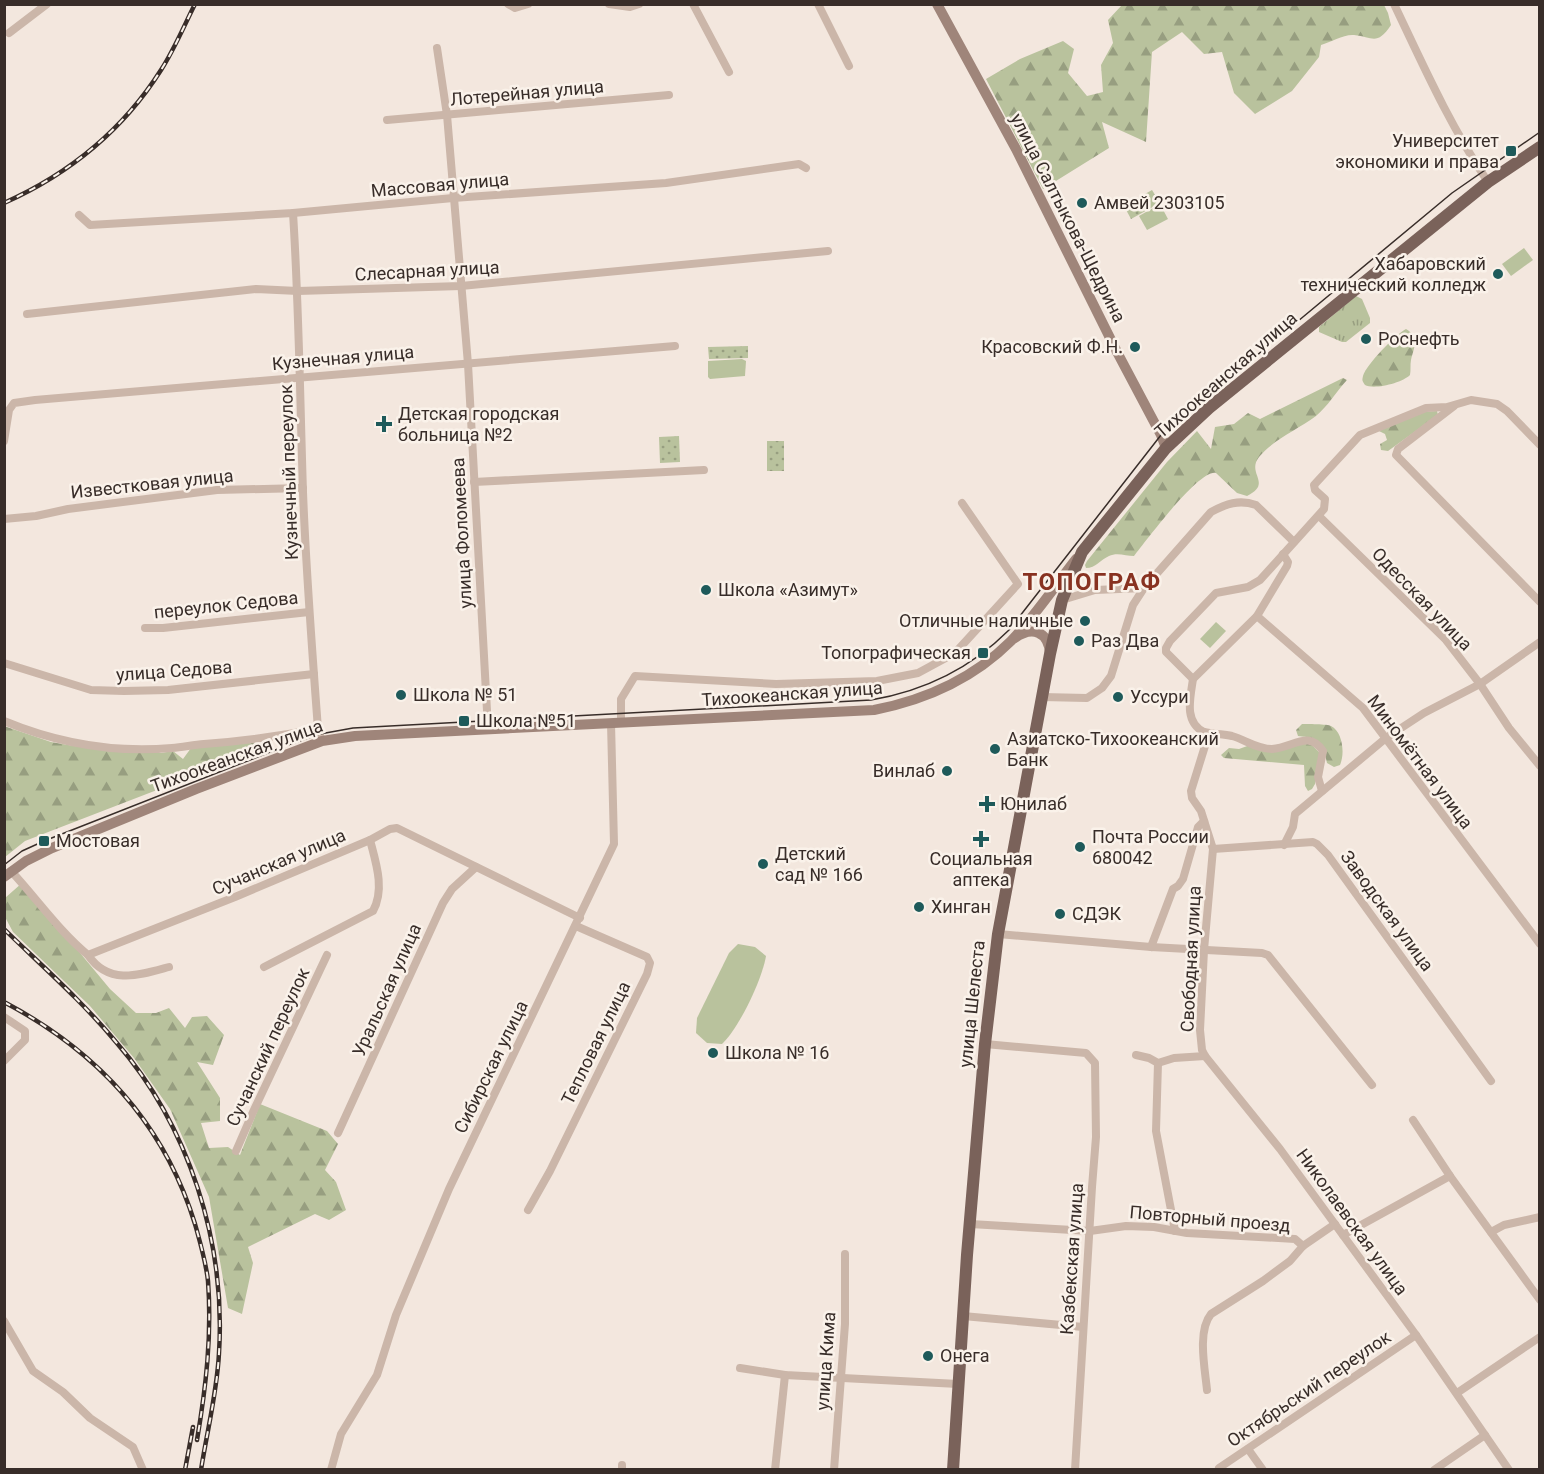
<svg xmlns="http://www.w3.org/2000/svg" width="1544" height="1474" viewBox="0 0 1544 1474" font-family="Roboto,sans-serif">
<style>
.grass{fill:url(#grass-tufts)}
.forest{fill:url(#forest-firs)}
.park{fill:url(#park-dots)}
.pitch{fill:#b9c29d}
.lines{fill:none;stroke-linecap:round;stroke-linejoin:round}
.street{stroke:#cbb6a9;stroke-width:8}
.secondary{stroke:#9f857a;stroke-width:10}
.primary{stroke:#7a625a;stroke-width:12}
.tram{stroke:#382d29;stroke-width:1.5}
.rail-casing{stroke:#382d29;stroke-width:4.5}
.rail{stroke:#faf2ea;stroke-width:2;stroke-dasharray:7;stroke-linecap:butt}
.poi-dot{fill:#1e5a5a;stroke:#faf2ea;stroke-width:2}
.labels{text-anchor:middle;stroke-width:5;stroke-linejoin:round;paint-order:stroke}
.street-label{font-size:18px;fill:#382d29;stroke:#faf2ea}
.poi-label{font-size:18px;fill:#382d29;stroke:#faf2ea;text-anchor:start}
.district-label{font-size:24px;font-weight:bold;letter-spacing:1.5px;fill:#883221;stroke:#faf2ea}
</style>
<defs>
<pattern id="grass-tufts" width="24" height="20" patternUnits="userSpaceOnUse" patternTransform="scale(1.5)"><rect width="24" height="20" fill="#b9c29d"/><path d="M3 7l-1-3M5 7V3M7 7l1-3M15 17l-1-3M17 17v-4M19 17l1-3" fill="none" stroke="#979e80"/></pattern>
<pattern id="forest-firs" width="22" height="20" patternUnits="userSpaceOnUse" patternTransform="scale(1.5)"><rect width="22" height="20" fill="#b9c29d"/><path d="M5 1l3.5 6h-7zM16 11l3.5 6h-7z" fill="#979e80"/></pattern>
<pattern id="park-dots" width="8" height="8" patternUnits="userSpaceOnUse" patternTransform="scale(1.5)"><rect width="8" height="8" fill="#b9c29d"/><path d="M2 2h.1M6 6h.1" fill="none" stroke="#979e80" stroke-width="1.8" stroke-linecap="round"/></pattern>
</defs>
<rect width="100%" height="100%" fill="#f3e7de"/>
<!-- grass -->
<polygon class="grass" points="1356,296 1362,299 1370,318 1370,323 1346,342 1342,342 1319,332 1319,327"/>
<!-- forest -->
<g class="forest">
<path d="M1122 5H1384L1388 13 1391 25C1377 46 1373 37 1354 35 1344 34 1331 42 1321 45L1319 57 1292 91 1255 114 1234 93 1222 52 1204 54 1182 32 1152 52 1146 142 1102 122 1109 148 1043 189 986 79 1020 59 1063 41 1074 49 1068 73 1087 96 1103 92 1101 65 1113 43 1108 20Z"/>
<path d="M1406 329C1420 337 1414 348 1411 360 1410 365 1411 370 1410 375 1402 383 1374 390 1365 385 1362 380 1362 381 1363 376 1366 365 1396 334 1406 329Z"/>
<path d="M1343 378 1347 380C1336 392 1328 406 1316 416 1297 430 1274 439 1259 457 1246 474 1273 483 1247 496L1237 493 1216 473C1199 469 1146 541 1134 556 1126 556 1117 552 1109 556 1100 560 1096 568 1086 568L1085 565 1087 561 1167 462 1197 431 1211 449 1215 427 1234 424 1248 413 1260 419Z"/>
<polygon points="1437,411 1438,415 1388,451 1381,450 1380,444 1387,440 1385,434 1379,431 1420,412"/>
<path d="M1302 724C1306 724 1328 724 1331 726 1343 732 1345 754 1340 765L1334 767 1327 763C1323 742 1319 738 1298 736L1296 730Z"/>
<polygon points="4,726 51,742 74,746 151,750 161,753 173,751 183,759 191,748 245,742 260,744 258,751 56,829 25,841 5,857"/>
<polygon points="1301,743 1311,744 1320,753 1315,784 1312,789 1308,791 1305,786 1304,765 1224,758 1221,755 1229,748 1239,749 1250,745 1262,747"/>
<polygon points="22,883 110,989 136,1013 156,1013 169,1008 185,1028 192,1017 207,1016 224,1035 213,1065 197,1062 220,1098 220,1121 201,1123 209,1148 228,1147 240,1155 260,1104 327,1131 338,1144 325,1170 336,1182 346,1210 329,1220 315,1214 248,1247 253,1263 242,1314 228,1308 209,1197 170,1109 134,1058 90,1006 13,932 5,917 5,898"/>
</g>
<!-- park -->
<g class="park">
<polygon points="1152,190 1160,203 1131,219 1124,206"/>
<polygon points="748,346 748,358 709,359 708,347"/>
<polygon points="679,436 680,462 660,463 659,437"/>
<rect x="767" y="441" width="17" height="30"/>
</g>
<!-- pitch -->
<g class="pitch">
<polygon points="1160,204 1168,219 1147,230 1139,216"/>
<polygon points="1524,248 1533,260 1511,276 1502,264"/>
<polygon points="742,359 746,361 745,376 710,379 708,377 708,361"/>
<polygon points="1216,622 1226,631 1210,648 1200,639"/>
<path d="M738 944 755 947 766 956C762 980 739 1028 722 1044L707 1043 696 1033 697 1018 729 953Z"/>
</g>
<g class="lines">
<!-- street -->
<g class="street">
<polyline points="508,4 515,8 528,4"/>
<polyline points="609,4 630,7 639,4"/>
<polyline points="693,4 729,72"/>
<polyline points="818,4 849,66"/>
<path d="M1394 4C1423 65 1450 126 1488 182"/>
<polyline points="9,33 47,4"/>
<polyline points="437,48 447,115 468,364 488,729"/>
<polyline points="387,120 669,95"/>
<path d="M293 213C299 306 300 399 303 492 306 571 312 650 318 729L322 741"/>
<polyline points="79,215 90,225 293,213 453,198 666,183 799,164 806,168"/>
<polyline points="27,314 256,289 298,291 461,286 828,251"/>
<polyline points="1454,406 1398,449 1396,455 1540,602"/>
<polyline points="4,441 9,410 14,403 35,400 675,346"/>
<polyline points="474,482 704,470"/>
<polyline points="1319,516 1446,640 1480,684 1509,728 1540,766"/>
<polyline points="4,519 36,516 68,509 217,490 303,488"/>
<path d="M1283 554 1288 562 1287 566 1257 616 1193 679C1190 699 1184 722 1204 732L1205 746 1191 791 1192 798 1201 811 1213 849 1204 950 1200 1030 1202 1050 1205 1056 1280 1149 1416 1335 1509 1470"/>
<polyline points="1062,600 1095,590 1144,588"/>
<polyline points="1257,616 1363,708 1540,944"/>
<polyline points="145,628 163,628 309,612"/>
<polyline points="4,663 91,690 124,691 168,690 314,674"/>
<polyline points="1193,679 1166,652 1166,648 1170,641 1216,593 1248,587 1260,580 1324,509 1325,499 1315,490 1314,485 1360,435 1426,408 1447,407 1471,400 1497,404 1507,411 1540,445"/>
<path d="M1042 697 1087 698 1102 688 1111 676 1133 605 1144 588 1211 512C1226 504 1239 499 1256 505L1294 542"/>
<path d="M4 721C57 743 115 753 172 748 183 747 193 745 204 744 243 741 280 736 318 729"/>
<polyline points="621,723 621,699 635,676 776,684 877,681 918,673 955,653 1018,584 962,503"/>
<path d="M1204 732C1214 734 1224 734 1232 736 1246 740 1257 749 1272 749 1293 748 1308 729 1323 751L1318 777 1322 791"/>
<polyline points="1284,845 1293,827 1295,814 1386,738 1424,713 1480,684 1540,642"/>
<polyline points="1213,849 1313,842 1317,844 1328,855 1491,1081"/>
<path d="M11 871C37 899 59 931 88 955L235 897 370 840 390 829 397 828 580 918"/>
<polyline points="998,934 1151,947 1262,953 1268,955 1372,1085"/>
<polyline points="1151,947 1173,889 1178,886 1183,879 1198,827 1204,821"/>
<path d="M88 955C109 986 140 975 169 967"/>
<path d="M264 967 373 911C385 889 376 863 370 840"/>
<polyline points="4,1017 25,1031 25,1040 4,1061"/>
<polyline points="985,1044 1086,1053 1095,1063 1096,1137 1092,1187 1075,1470"/>
<polyline points="1136,1055 1149,1058 1158,1063 1174,1058 1205,1056"/>
<polyline points="1158,1063 1156,1131 1175,1231"/>
<polyline points="1413,1120 1450,1176 1540,1300"/>
<polyline points="338,1133 443,903 452,889 476,867"/>
<polyline points="236,1151 253,1112 327,955"/>
<polyline points="528,1210 550,1171 647,974 650,963 647,957 576,926"/>
<polyline points="970,1224 1090,1231 1126,1226 1154,1227 1187,1233 1295,1239 1303,1246"/>
<polyline points="1491,1232 1504,1225 1540,1217"/>
<polyline points="1343,1235 1450,1176"/>
<polyline points="963,1316 1083,1327"/>
<polyline points="4,1321 33,1371 63,1392 90,1418 133,1447 143,1470"/>
<polyline points="740,1368 785,1375 958,1384"/>
<path d="M1207 1390C1205 1369 1197 1331 1211 1314L1263 1281 1290 1261 1303 1246 1335 1224"/>
<polyline points="1457,1393 1540,1337"/>
<polyline points="1248,1449 1263,1470"/>
<polyline points="1219,1468 1416,1335"/>
<polyline points="331,1470 341,1434 377,1375 396,1315 449,1189 614,844 611,723"/>
<polyline points="622,1470 622,1465"/>
<polyline points="775,1470 785,1375"/>
<polyline points="834,1470 845,1324 845,1254"/>
<polyline points="1434,1470 1485,1435"/>
</g>
<!-- secondary -->
<g class="secondary">
<polyline points="937,4 1016,149 1117,352 1161,435 1166,448"/>
<path d="M1015 638C1032 626 1048 631 1050 653"/>
<path d="M4 877 26 861 52 848 196 789 322 741 355 736 874 710C925 700 974 678 1011 641 1035 616 1055 586 1076 559"/>
</g>
<!-- primary -->
<polyline class="primary" points="953,1470 967,1255 985,1044 998,934 1050,654 1062,600 1082,552 1166,448 1209,408 1488,182 1540,147"/>
<!-- tram -->
<path class="tram" d="M4 865 22 851 44 841 288 745 320 734 353 728 871 700C924 691 971 668 1009 630L1161 435 1452 193 1540 132"/>
<defs>
<g id="rail">
<path d="M4 203C69 174 123 130 161 70 174 50 184 26 195 4"/>
<path d="M4 929C42 966 82 1001 116 1042 189 1126 226 1242 219 1353 217 1393 207 1431 201 1470"/>
<path d="M4 1002C97 1051 164 1123 195 1224 200 1242 206 1262 208 1281 212 1335 206 1387 197 1440"/>
<polyline points="185,1470 193,1427"/>
</g>
</defs>
<!-- rail casing -->
<use href="#rail" class="rail-casing"/>
<!-- rail -->
<use href="#rail" class="rail"/>
</g>
<!-- markers -->
<g class="poi-dot">
<rect x="1505" y="145" width="12" height="12" rx="3"/>
<circle cx="1082" cy="203" r="6"/>
<circle cx="1498" cy="274" r="6"/>
<circle cx="1366" cy="339" r="6"/>
<circle cx="1135" cy="347" r="6"/>
<path d="M381 415h6v6h6v6h-6v6h-6v-6h-6v-6h6z"/>
<circle cx="706" cy="590" r="6"/>
<circle cx="1085" cy="621" r="6"/>
<circle cx="1079" cy="641" r="6"/>
<rect x="977" y="647" width="12" height="12" rx="3"/>
<circle cx="401" cy="695" r="6"/>
<circle cx="1118" cy="697" r="6"/>
<rect x="458" y="715" width="12" height="12" rx="3"/>
<circle cx="995" cy="749" r="6"/>
<circle cx="947" cy="771" r="6"/>
<path d="M984 795h6v6h6v6h-6v6h-6v-6h-6v-6h6z"/>
<path d="M978 830h6v6h6v6h-6v6h-6v-6h-6v-6h6z"/>
<rect x="38" y="835" width="12" height="12" rx="3"/>
<circle cx="1080" cy="847" r="6"/>
<circle cx="763" cy="864" r="6"/>
<circle cx="919" cy="907" r="6"/>
<circle cx="1060" cy="914" r="6"/>
<circle cx="713" cy="1053" r="6"/>
<circle cx="928" cy="1356" r="6"/>
</g>
<g class="labels">
<!-- street labels -->
<g class="street-label">
<text transform="translate(527 93) rotate(-5)" y="6">Лотерейная улица</text>
<text transform="translate(440 185) rotate(-5)" y="6">Массовая улица</text>
<text transform="translate(1068 218) rotate(63)" y="6">улица Салтыкова-Щедрина</text>
<text transform="translate(427 271) rotate(-3)" y="6">Слесарная улица</text>
<text transform="translate(343 358) rotate(-5)" y="6">Кузнечная улица</text>
<text transform="translate(1226 375) rotate(-41)" y="6">Тихоокеанская улица</text>
<text transform="translate(289 472) rotate(-92)" y="6">Кузнечный переулок</text>
<text transform="translate(152 484) rotate(-6)" y="6">Известковая улица</text>
<text transform="translate(462 533) rotate(-93)" y="6">улица Фоломеева</text>
<text transform="translate(1422 599) rotate(46)" y="6">Одесская улица</text>
<text transform="translate(226 605) rotate(-6)" y="6">переулок Седова</text>
<text transform="translate(174 671) rotate(-4)" y="6">улица Седова</text>
<text transform="translate(792 694) rotate(-4)" y="6">Тихоокеанская улица</text>
<text transform="translate(237 756) rotate(-20)" y="6">Тихоокеанская улица</text>
<text transform="translate(1420 762) rotate(53)" y="6">Миномётная улица</text>
<text transform="translate(279 862) rotate(-23)" y="6">Сучанская улица</text>
<text transform="translate(1387 911) rotate(54)" y="6">Заводская улица</text>
<text transform="translate(1191 959) rotate(-87)" y="6">Свободная улица</text>
<text transform="translate(387 990) rotate(-66)" y="6">Уральская улица</text>
<text transform="translate(972 1004) rotate(-84)" y="6">улица Шелеста</text>
<text transform="translate(596 1043) rotate(-64)" y="6">Тепловая улица</text>
<text transform="translate(268 1047) rotate(-65)" y="6">Сучанский переулок</text>
<text transform="translate(491 1067) rotate(-64)" y="6">Сибирская улица</text>
<text transform="translate(1210 1219) rotate(5)" y="6">Повторный проезд</text>
<text transform="translate(1352 1222) rotate(54)" y="6">Николаевская улица</text>
<text transform="translate(1072 1259) rotate(-86)" y="6">Казбекская улица</text>
<text transform="translate(826 1361) rotate(-86)" y="6">улица Кима</text>
<text transform="translate(1309 1389) rotate(-34)" y="6">Октябрьский переулок</text>
</g>
<!-- poi labels -->
<g class="poi-label">
<text x="1499" y="147" text-anchor="end">Университет<tspan x="1499" dy="21">экономики и права</tspan></text>
<text x="1094" y="209">Амвей 2303105</text>
<text x="1486" y="270" text-anchor="end">Хабаровский<tspan x="1486" dy="21">технический колледж</tspan></text>
<text x="1378" y="345">Роснефть</text>
<text x="1123" y="353" text-anchor="end">Красовский Ф.Н.</text>
<text x="398" y="420">Детская городская<tspan x="398" dy="21">больница №2</tspan></text>
<text x="718" y="596">Школа «Азимут»</text>
<text x="1073" y="627" text-anchor="end">Отличные наличные</text>
<text x="1091" y="647">Раз Два</text>
<text x="971" y="659" text-anchor="end">Топографическая</text>
<text x="413" y="701">Школа № 51</text>
<text x="1130" y="703">Уссури</text>
<text x="476" y="727">Школа №51</text>
<text x="1007" y="745">Азиатско-Тихоокеанский<tspan x="1007" dy="21">Банк</tspan></text>
<text x="935" y="777" text-anchor="end">Винлаб</text>
<text x="1000" y="810">Юнилаб</text>
<text x="1092" y="843">Почта России<tspan x="1092" dy="21">680042</tspan></text>
<text x="56" y="847">Мостовая</text>
<text x="775" y="860">Детский<tspan x="775" dy="21">сад № 166</tspan></text>
<text x="981" y="865" text-anchor="middle">Социальная<tspan x="981" dy="21">аптека</tspan></text>
<text x="931" y="913">Хинган</text>
<text x="1072" y="920">СДЭК</text>
<text x="725" y="1059">Школа № 16</text>
<text x="940" y="1362">Онега</text>
</g>
<!-- district labels -->
<g class="district-label">
<text x="1092" y="590">ТОПОГРАФ</text>
</g>
</g>
<!-- border -->
<rect width="1544" height="1474" fill="none" stroke="#382d29" stroke-width="12"/>
</svg>
